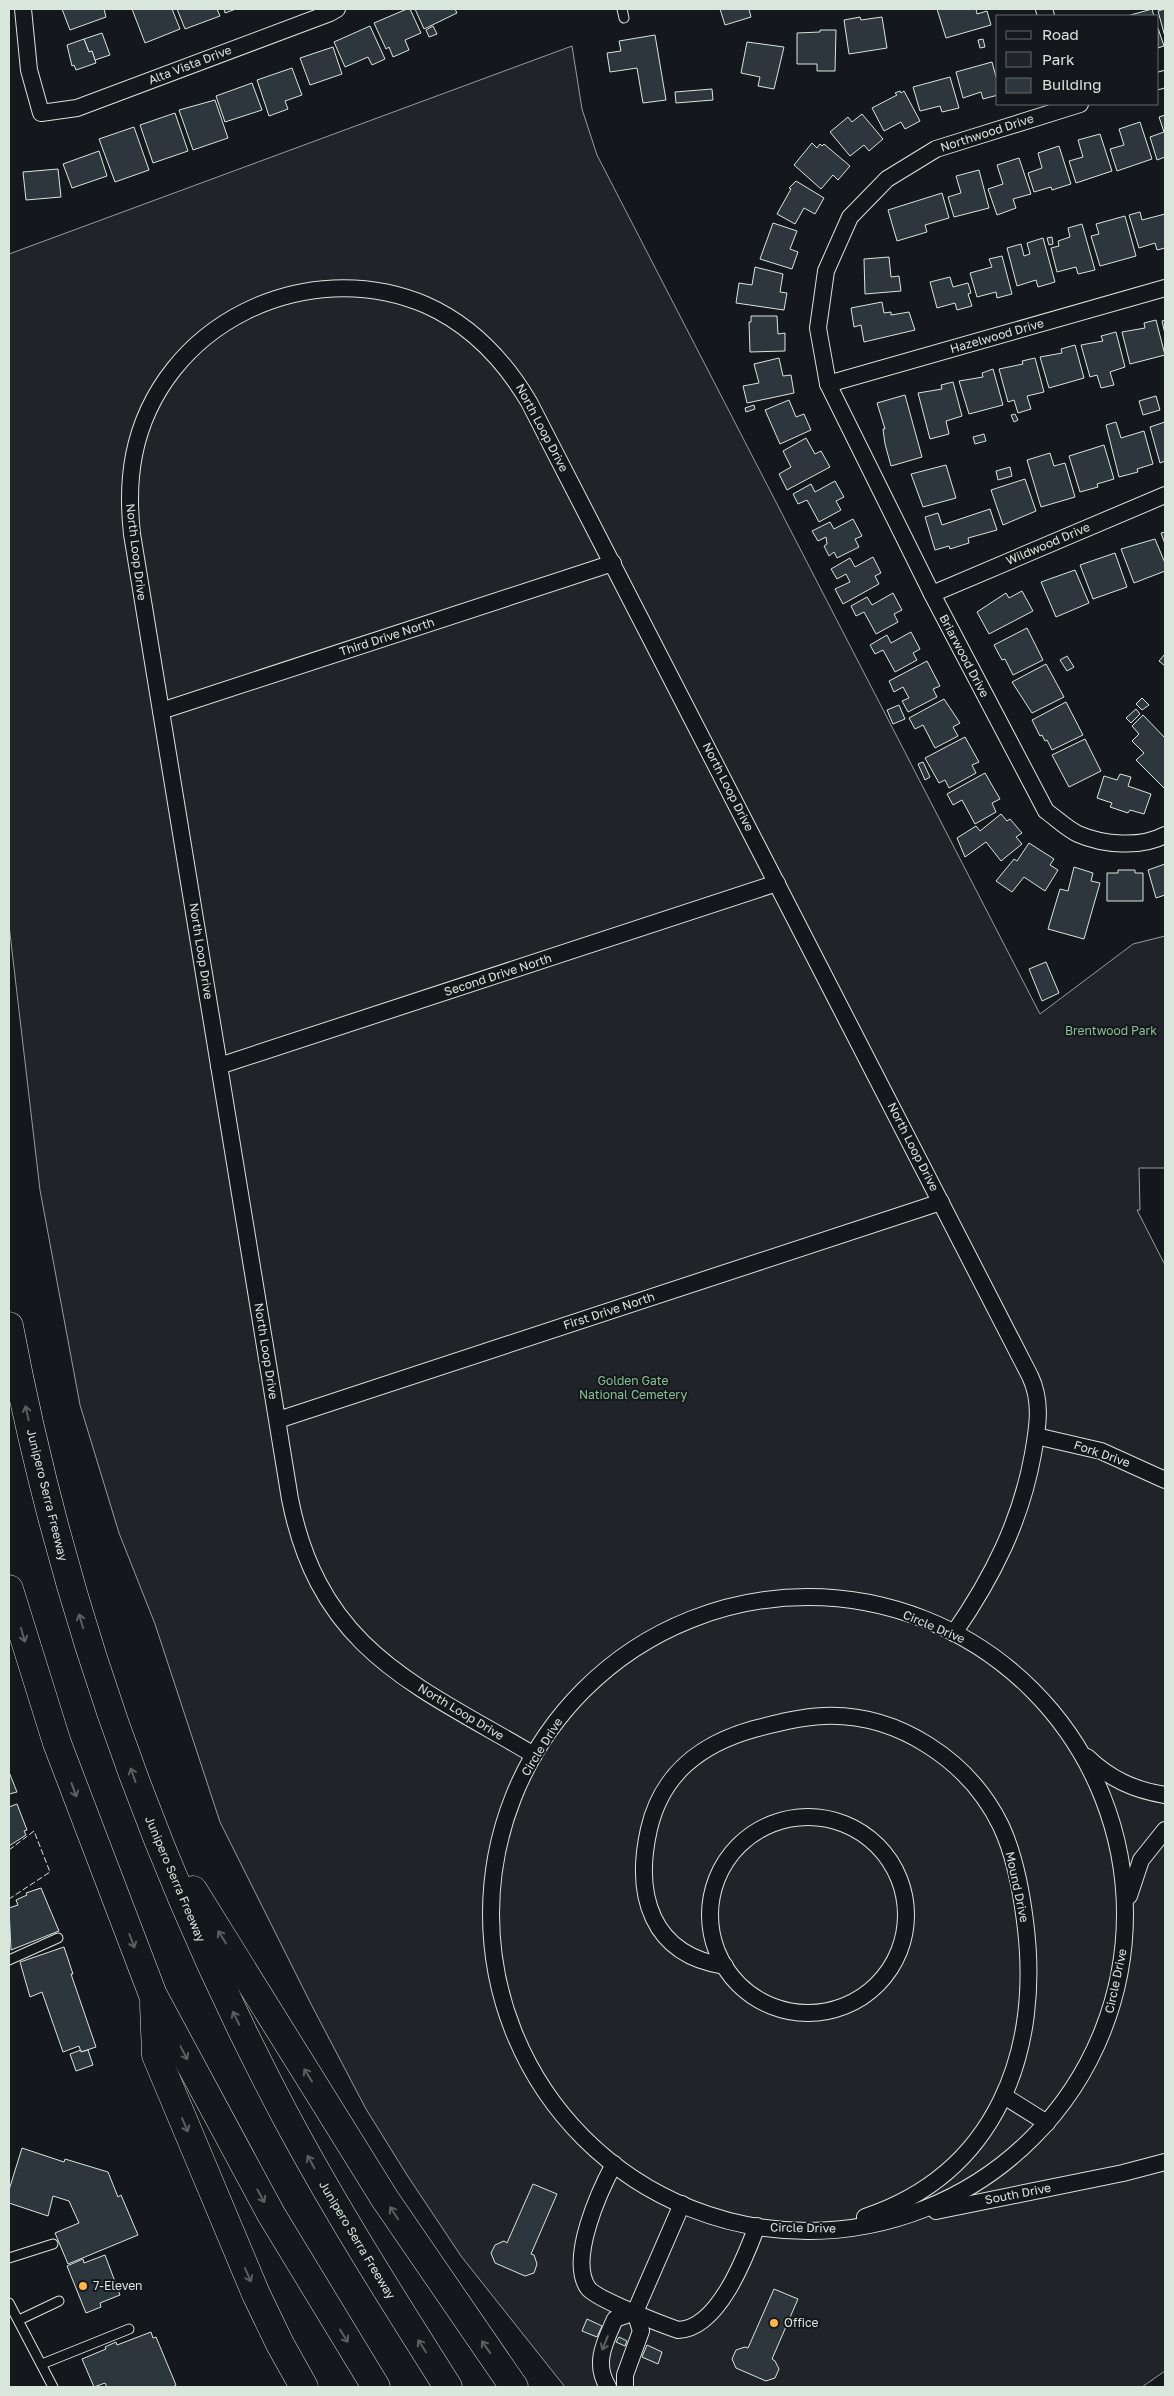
<svg xmlns="http://www.w3.org/2000/svg" width="1174" height="2396" viewBox="0 0 1174 2396" font-family="'Golos Text',sans-serif">
<style>
.green{fill:#202428;stroke:#939e99}
.building{fill:#2c363c;stroke:#d8e6dc}
.lines{fill:none;stroke-linecap:round;stroke-linejoin:round}
.service-casing{stroke:#d8e6dc;stroke-width:11}
.minor-casing{stroke:#d8e6dc;stroke-width:18}
.motorway-casing{stroke:#d8e6dc;stroke-width:29}
.service{stroke:#14181c;stroke-width:9}
.minor{stroke:#14181c;stroke-width:16}
.motorway{stroke:#14181c;stroke-width:28}
.fence{stroke:#d8e6dc;stroke-width:1;stroke-dasharray:6 2.5;stroke-linecap:butt}
.oneway{stroke:#59605f}
.poi-dot{fill:#ffb74d;stroke:#14181c;stroke-width:2}
.labels{text-anchor:middle;stroke-width:4;stroke-linejoin:round;paint-order:stroke}
.street-label{font-size:12px;fill:#d8e6dc;stroke:#14181c}
.park-label{font-size:12px;fill:#8ac095;stroke:#14181c}
.poi-label{font-size:12px;fill:#d8e6dc;stroke:#14181c;text-anchor:start}
</style>
<rect width="100%" height="100%" fill="#14181c"/>
<!-- green -->
<polygon class="green" points="572,46 582,109 597,155 1040,1014 1133,944 1165,936 1165,1168 1139,1168 1140,1210 1137,1210 1165,1265 1165,2371 1142,2387 565,2387 461,2256 407,2175 366,2109 311,2004 220,1822 155,1624 119,1533 80,1405 40,1190 9,925 9,254"/>
<!-- building -->
<g class="building">
<polygon points="62,9 104,9 106,17 70,30"/>
<polygon points="132,9 172,9 180,29 145,43"/>
<polygon points="177,9 217,9 220,16 185,29"/>
<polygon points="224,9 236,9 225,13"/>
<polygon points="407,9 410,9 421,33 405,40 409,50 393,57 389,47 386,49 374,23"/>
<polygon points="415,9 455,9 457,13 424,29"/>
<polygon points="720,9 749,9 751,17 725,25"/>
<polygon points="937,9 976,9 977,14 987,11 991,25 946,38"/>
<polygon points="1152,9 1154,16 1127,16"/>
<polygon points="1165,9 1165,37 1158,11"/>
<polygon points="860,17 861,20 882,17 887,48 849,54 844,20"/>
<polygon points="370,26 385,59 372,65 368,57 345,67 334,42"/>
<polygon points="433,26 437,34 429,37 426,30"/>
<polygon points="1158,28 1164,46 1158,48"/>
<polygon points="820,30 836,30 835,71 817,71 817,64 797,64 797,33 820,32"/>
<polygon points="102,33 110,55 95,60 92,51 89,52 84,39"/>
<polygon points="655,35 666,100 643,103 637,68 610,72 607,53 621,51 619,41"/>
<polygon points="84,39 89,52 92,51 96,63 76,70 74,65 72,66 67,45"/>
<polygon points="983,39 985,47 980,48 978,40"/>
<polygon points="747,42 784,47 774,89 758,86 760,77 741,73"/>
<polygon points="333,47 342,74 310,85 300,58"/>
<polygon points="992,62 998,84 998,95 983,99 981,92 963,98 956,72"/>
<polygon points="292,68 302,95 285,101 288,109 269,116 257,80"/>
<polygon points="950,77 959,108 942,112 940,106 920,111 913,87"/>
<polygon points="252,83 262,110 225,122 216,96"/>
<polygon points="712,89 713,100 676,103 675,92"/>
<polygon points="900,91 901,93 904,91 920,121 905,129 901,122 884,131 872,108 897,95 895,93"/>
<polygon points="215,100 228,138 193,150 179,110"/>
<polygon points="175,113 188,151 153,163 140,125"/>
<polygon points="862,114 883,139 869,151 864,145 850,156 830,132 848,117 852,122"/>
<polygon points="1165,115 1165,157 1157,160 1150,137 1164,132 1159,117"/>
<polygon points="1140,122 1152,159 1117,171 1110,149 1124,145 1119,129"/>
<polygon points="134,127 149,170 115,182 99,139"/>
<polygon points="1100,134 1112,171 1076,183 1069,161 1083,157 1078,140"/>
<polygon points="812,143 817,148 820,144 822,146 824,144 850,166 838,180 833,175 821,189 794,165"/>
<polygon points="1059,146 1071,184 1052,190 1051,187 1034,192 1028,173 1042,168 1038,153"/>
<polygon points="99,151 107,176 72,188 63,164"/>
<polygon points="1019,158 1031,194 1013,199 1016,208 997,215 988,189 1003,184 997,165"/>
<polygon points="58,169 61,197 26,200 23,172"/>
<polygon points="979,170 989,208 954,217 948,197 961,193 956,176"/>
<polygon points="796,181 824,198 815,214 804,208 795,224 777,214 791,189 789,188"/>
<polygon points="942,193 949,218 925,225 927,232 897,241 888,210"/>
<polygon points="1140,212 1142,220 1165,214 1165,248 1157,250 1155,243 1139,248 1129,215"/>
<polygon points="1125,216 1136,256 1100,266 1091,236 1099,234 1096,224"/>
<polygon points="773,223 797,231 790,249 798,252 792,269 760,259"/>
<polygon points="1082,224 1095,270 1078,274 1076,267 1057,272 1051,248 1059,246 1058,241 1070,237 1068,228"/>
<polygon points="1052,237 1053,244 1049,245 1047,238"/>
<polygon points="1043,238 1055,282 1038,287 1036,280 1017,286 1007,248 1021,244 1024,256 1030,254 1027,243"/>
<polygon points="1002,256 1012,294 997,298 996,292 977,297 970,273 992,267 989,259"/>
<polygon points="889,257 891,277 899,276 901,291 865,294 864,259"/>
<polygon points="755,267 783,274 780,292 787,293 784,310 736,303 739,283 752,285"/>
<polygon points="950,277 953,287 968,283 971,293 968,294 972,306 957,310 955,303 937,308 930,282"/>
<polygon points="882,302 884,313 891,312 891,315 909,312 915,330 864,342 861,325 854,327 851,308"/>
<polygon points="751,316 777,316 778,334 785,333 785,351 750,352 749,322 751,322"/>
<polygon points="1156,320 1165,355 1130,364 1122,332 1145,328 1144,323"/>
<polygon points="1165,320 1165,334 1162,321"/>
<polygon points="1116,332 1125,367 1110,372 1114,385 1101,388 1097,375 1090,377 1081,345 1103,341 1101,336"/>
<polygon points="1075,345 1084,378 1049,388 1040,357 1062,353 1061,349"/>
<polygon points="779,358 783,376 791,375 794,393 747,403 743,386 759,383 754,364"/>
<polygon points="1035,358 1044,392 1027,396 1031,409 1018,413 1014,400 1008,402 999,369 1023,364 1022,361"/>
<polygon points="993,369 1003,405 969,414 959,381 983,377 982,373"/>
<polygon points="953,382 962,416 946,421 949,434 930,439 918,393 942,389 941,385"/>
<polygon points="905,395 922,457 891,466 885,444 883,429 885,429 877,403"/>
<polygon points="1156,396 1160,410 1143,415 1139,401"/>
<polygon points="789,400 796,417 804,414 811,430 780,444 765,410"/>
<polygon points="754,405 755,409 746,412 745,408"/>
<polygon points="1015,414 1018,420 1014,422 1011,415"/>
<polygon points="1165,419 1165,461 1160,463 1150,427 1165,422"/>
<polygon points="1116,422 1121,438 1144,431 1153,464 1137,469 1138,472 1119,477 1106,425"/>
<polygon points="984,434 986,441 975,444 973,437"/>
<polygon points="806,438 815,454 821,451 830,467 787,490 779,474 791,467 783,451"/>
<polygon points="1104,445 1114,479 1097,484 1098,487 1080,492 1069,456"/>
<polygon points="1050,453 1054,466 1065,463 1075,497 1041,507 1027,460"/>
<polygon points="946,465 956,498 923,507 911,474"/>
<polygon points="1010,467 1012,476 998,480 996,471"/>
<polygon points="1025,479 1036,511 1003,525 991,490"/>
<polygon points="835,481 844,497 836,501 841,510 819,522 807,500 798,504 793,494 811,484 815,492"/>
<polygon points="990,509 997,530 968,538 969,543 950,549 949,546 935,550 925,517 938,513 942,525"/>
<polygon points="853,519 862,536 855,539 859,547 837,558 834,552 829,556 824,546 827,544 826,537 818,541 812,531 830,522 834,529"/>
<polygon points="1165,532 1165,544 1161,533"/>
<polygon points="1155,539 1165,563 1165,571 1134,583 1121,549"/>
<polygon points="1115,553 1127,587 1093,599 1080,565"/>
<polygon points="873,557 881,573 875,576 879,584 843,604 835,589 850,582 846,574 837,579 831,569 850,558 855,567"/>
<polygon points="1075,570 1089,603 1056,617 1041,582"/>
<polygon points="1022,591 1033,611 989,634 977,612 1006,593 1009,598"/>
<polygon points="893,593 902,610 894,614 898,622 876,634 864,612 856,616 851,606 867,597 872,605"/>
<polygon points="1027,628 1043,660 1013,675 1005,659 1002,660 994,645"/>
<polygon points="911,632 920,649 913,653 917,660 895,672 883,650 875,654 870,645 887,635 891,643"/>
<polygon points="1165,654 1165,666 1159,661"/>
<polygon points="1067,656 1074,667 1067,671 1060,660"/>
<polygon points="927,661 940,686 933,689 937,697 908,712 902,701 909,698 903,687 894,692 889,681"/>
<polygon points="1046,664 1064,697 1032,713 1012,682"/>
<polygon points="1142,698 1149,705 1142,710 1136,704"/>
<polygon points="944,699 960,723 953,727 958,736 935,748 923,725 915,729 909,718"/>
<polygon points="1066,702 1083,735 1052,750 1047,740 1045,741 1042,735 1040,736 1032,720"/>
<polygon points="899,705 905,719 893,724 887,710"/>
<polygon points="1136,709 1140,714 1131,723 1126,718"/>
<polygon points="1143,715 1165,738 1165,789 1136,760 1144,753 1132,741 1139,734 1132,726"/>
<polygon points="965,737 979,762 972,765 976,773 949,788 945,780 939,783 925,758"/>
<polygon points="1085,739 1101,771 1069,787 1052,755"/>
<polygon points="923,762 930,777 925,780 918,764"/>
<polygon points="985,773 1000,799 992,803 996,812 975,824 962,800 953,805 947,794"/>
<polygon points="1120,774 1131,777 1128,786 1151,794 1144,814 1130,810 1128,813 1110,807 1112,803 1097,798 1104,776 1117,780"/>
<polygon points="1001,814 1007,821 1010,819 1022,833 1016,837 1022,844 1001,861 986,842 965,857 957,838 976,826 980,831"/>
<polygon points="1029,843 1054,859 1050,865 1058,870 1045,891 1024,877 1012,892 996,881 1014,859 1017,861"/>
<polygon points="1165,864 1165,895 1156,898 1148,870"/>
<polygon points="1074,867 1093,873 1091,881 1100,883 1084,939 1048,929 1060,889 1068,891"/>
<polygon points="1118,870 1135,870 1135,873 1143,873 1143,901 1107,901 1107,873 1118,873"/>
<polygon points="1046,962 1059,993 1042,1001 1029,969"/>
<polygon points="9,1772 17,1792 9,1794"/>
<polygon points="17,1804 27,1830 24,1831 26,1835 9,1846 9,1807"/>
<polygon points="41,1888 59,1931 11,1950 9,1908 18,1905 16,1900 27,1895 26,1893"/>
<polygon points="64,1947 73,1974 71,1974 96,2047 81,2052 79,2046 63,2052 42,1992 30,1997 20,1962"/>
<polygon points="81,2050 81,2052 88,2050 93,2065 76,2071 70,2054"/>
<polygon points="22,2148 64,2162 65,2159 108,2172 118,2197 121,2195 138,2235 68,2264 55,2233 79,2223 69,2201 53,2196 48,2216 9,2203 9,2190"/>
<polygon points="533,2184 557,2194 531,2254 534,2255 537,2264 534,2273 525,2276 495,2263 491,2253 495,2245 504,2241 507,2243"/>
<polygon points="105,2255 120,2295 100,2303 101,2307 86,2313 67,2266 83,2259 84,2263"/>
<polygon points="774,2289 798,2299 772,2359 775,2361 779,2369 775,2378 766,2381 736,2368 732,2359 736,2350 745,2347 748,2348"/>
<polygon points="587,2319 602,2326 597,2337 582,2331"/>
<polygon points="151,2332 153,2338 156,2337 176,2385 173,2387 107,2387 105,2383 94,2387 82,2359 106,2349 105,2347 116,2342 117,2345"/>
<polygon points="619,2337 627,2341 625,2346 616,2342"/>
<polygon points="647,2345 662,2352 658,2364 642,2357"/>
</g>
<g class="lines">
<defs>
<g id="service">
<polyline points="622,9 624,18"/>
<polyline points="9,1960 58,1938"/>
<polyline points="9,2258 53,2244"/>
<polyline points="9,2303 53,2387"/>
<polyline points="19,2320 59,2301"/>
<polyline points="42,2364 129,2329"/>
</g>
<g id="minor">
<polyline points="23,9 29,70 41,113 77,108 330,13 337,9"/>
<polyline points="1044,9 1046,16"/>
<polyline points="1158,81 1165,79"/>
<path d="M1080 104 936 149 887 179 850 217 826 271 818 328 828 384 932 594 1046 811C1056 818 1067 829 1078 834 1103 845 1141 848 1165 835"/>
<polyline points="828,384 1165,288"/>
<polyline points="932,594 1165,495"/>
<polyline points="161,711 613,563"/>
<polyline points="219,1066 777,883"/>
<polyline points="278,1420 941,1202"/>
<polyline points="1036,1436 1101,1451 1165,1480"/>
<circle cx="808" cy="1914" r="317"/>
<path d="M534 1755C414 1684 320 1650 290 1499L132 534C129 507 129 481 134 455 160 324 306 254 426 305 471 325 504 360 529 402L1030 1376C1042 1401 1038 1426 1033 1454 1021 1521 992 1578 954 1633"/>
<path d="M1087 1757C1110 1779 1134 1790 1165 1795"/>
<circle cx="808" cy="1915" r="98"/>
<polyline points="1129,1896 1141,1860 1165,1830"/>
<path d="M725 1966C651 1955 634 1895 649 1829 662 1773 701 1744 754 1729 777 1723 800 1717 824 1716 897 1713 969 1760 1001 1826 1015 1856 1021 1889 1025 1921 1042 2051 997 2173 865 2217"/>
<polyline points="1004,2096 1047,2123"/>
<path d="M614 2164C600 2190 568 2259 588 2288 596 2299 661 2324 678 2330 718 2329 745 2258 757 2226"/>
<polyline points="936,2211 1123,2173 1165,2162"/>
<path d="M608 2387C593 2363 605 2342 615 2319L635 2312"/>
<polyline points="625,2387 625,2375 641,2331 635,2312 682,2204"/>
</g>
<g id="motorway">
<path d="M9 1326C61 1601 154 1866 284 2113 334 2207 391 2297 448 2387"/>
<polyline points="9,1589 57,1743 153,1995 271,2214 376,2387"/>
<polyline points="193,1890 385,2199 514,2387"/>
<polyline points="154,2004 156,2055 256,2294 280,2344 304,2387"/>
</g>
</defs>
<!-- service casing -->
<use href="#service" class="service-casing"/>
<!-- minor casing -->
<use href="#minor" class="minor-casing"/>
<!-- motorway casing -->
<use href="#motorway" class="motorway-casing"/>
<!-- service -->
<use href="#service" class="service"/>
<!-- minor -->
<use href="#minor" class="minor"/>
<!-- motorway -->
<use href="#motorway" class="motorway"/>
<!-- fence -->
<polyline class="fence" points="9,1850 34,1831 50,1872 9,1899"/>
</g>
<!-- one-way arrows -->
<defs><path id="oneway-shaft" d="M-6 0H5M1.5-3L5.5 0L1.5 3" fill="none" stroke-width="1.6" stroke-linecap="round" stroke-linejoin="round" transform="scale(1.25)"/></defs>
<g class="oneway">
<use href="#oneway-shaft" transform="translate(27 1413) rotate(-103)"/>
<use href="#oneway-shaft" transform="translate(81 1621) rotate(-107)"/>
<use href="#oneway-shaft" transform="translate(23 1635) rotate(73)"/>
<use href="#oneway-shaft" transform="translate(133 1775) rotate(-110)"/>
<use href="#oneway-shaft" transform="translate(74 1790) rotate(70)"/>
<use href="#oneway-shaft" transform="translate(222 1937) rotate(-122)"/>
<use href="#oneway-shaft" transform="translate(132 1941) rotate(69)"/>
<use href="#oneway-shaft" transform="translate(236 2018) rotate(-116)"/>
<use href="#oneway-shaft" transform="translate(184 2053) rotate(62)"/>
<use href="#oneway-shaft" transform="translate(308 2075) rotate(-122)"/>
<use href="#oneway-shaft" transform="translate(185 2125) rotate(67)"/>
<use href="#oneway-shaft" transform="translate(311 2162) rotate(-119)"/>
<use href="#oneway-shaft" transform="translate(261 2196) rotate(61)"/>
<use href="#oneway-shaft" transform="translate(394 2213) rotate(-123)"/>
<use href="#oneway-shaft" transform="translate(248 2275) rotate(66)"/>
<use href="#oneway-shaft" transform="translate(344 2336) rotate(58)"/>
<use href="#oneway-shaft" transform="translate(605 2343) rotate(112)"/>
<use href="#oneway-shaft" transform="translate(422 2346) rotate(-123)"/>
<use href="#oneway-shaft" transform="translate(486 2347) rotate(-125)"/>
</g>
<!-- markers -->
<g class="poi-dot">
<circle cx="83" cy="2286" r="5"/>
<circle cx="774" cy="2323" r="5"/>
</g>
<g class="labels">
<!-- street labels -->
<g class="street-label">
<text transform="translate(190 65) rotate(-21)" y="4">Alta Vista Drive</text>
<text transform="translate(987 133) rotate(-18)" y="4">Northwood Drive</text>
<text transform="translate(997 336) rotate(-16)" y="4">Hazelwood Drive</text>
<text transform="translate(542 428) rotate(62)" y="4">North Loop Drive</text>
<text transform="translate(1048 544) rotate(-23)" y="4">Wildwood Drive</text>
<text transform="translate(136 552) rotate(83)" y="4">North Loop Drive</text>
<text transform="translate(387 637) rotate(-18)" y="4">Third Drive North</text>
<text transform="translate(964 656) rotate(62)" y="4">Briarwood Drive</text>
<text transform="translate(728 787) rotate(63)" y="4">North Loop Drive</text>
<text transform="translate(201 951) rotate(81)" y="4">North Loop Drive</text>
<text transform="translate(498 975) rotate(-18)" y="4">Second Drive North</text>
<text transform="translate(913 1147) rotate(63)" y="4">North Loop Drive</text>
<text transform="translate(609 1311) rotate(-18)" y="4">First Drive North</text>
<text transform="translate(266 1351) rotate(81)" y="4">North Loop Drive</text>
<text transform="translate(1102 1454) rotate(19)" y="4">Fork Drive</text>
<text transform="translate(47 1495) rotate(76)" y="4">Junipero Serra Freeway</text>
<text transform="translate(934 1627) rotate(23)" y="4">Circle Drive</text>
<text transform="translate(461 1712) rotate(31)" y="4">North Loop Drive</text>
<text transform="translate(542 1747) rotate(-58)" y="4">Circle Drive</text>
<text transform="translate(175 1879) rotate(67)" y="4">Junipero Serra Freeway</text>
<text transform="translate(1017 1887) rotate(78)" y="4">Mound Drive</text>
<text transform="translate(1116 1981) rotate(-78)" y="4">Circle Drive</text>
<text transform="translate(1018 2194) rotate(-11)" y="4">South Drive</text>
<text transform="translate(803 2228) rotate(1)" y="4">Circle Drive</text>
<text transform="translate(357 2240) rotate(59)" y="4">Junipero Serra Freeway</text>
</g>
<!-- park labels -->
<g class="park-label">
<text x="1111" y="1035">Brentwood Park</text>
<text x="633" y="1385">Golden Gate<tspan x="633" dy="14">National Cemetery</tspan></text>
</g>
<!-- poi labels -->
<g class="poi-label">
<text x="93" y="2290">7-Eleven</text>
<text x="784" y="2327">Office</text>
</g>
</g>
<!-- border -->
<rect width="1174" height="2396" fill="none" stroke="#d8e6dc" stroke-width="20"/>
<!-- legend -->
<rect x="996" y="15" width="162" height="90" fill="#14181c" stroke="#626a69"/>
<rect x="1006" y="31" width="25" height="8" fill="#14181c" stroke="#626a69"/>
<text x="1042" y="40" font-size="15" fill="#d8e6dc">Road</text>
<rect x="1006" y="52" width="25" height="15" fill="#202428" stroke="#626a69"/>
<text x="1042" y="65" font-size="15" fill="#d8e6dc">Park</text>
<rect x="1006" y="78" width="25" height="15" fill="#2c363c" stroke="#626a69"/>
<text x="1042" y="90" font-size="15" fill="#d8e6dc">Building</text>
</svg>
